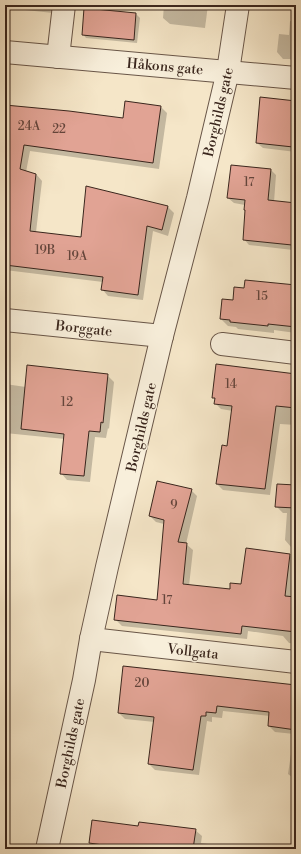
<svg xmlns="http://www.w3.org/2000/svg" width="301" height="854" viewBox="0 0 301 854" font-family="'Libre Bodoni',serif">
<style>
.shadow{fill:#0003}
.building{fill:#e1a394;stroke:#3a261d}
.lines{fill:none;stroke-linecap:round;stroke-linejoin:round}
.minor-casing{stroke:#695648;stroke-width:24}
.minor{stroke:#f8efdb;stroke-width:22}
.labels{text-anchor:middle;stroke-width:3;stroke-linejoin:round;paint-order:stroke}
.number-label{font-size:12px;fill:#64453b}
.street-label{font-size:14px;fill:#3a261d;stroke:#f8efdb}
</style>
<rect width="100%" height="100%" fill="#f5e6c8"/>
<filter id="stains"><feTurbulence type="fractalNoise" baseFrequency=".005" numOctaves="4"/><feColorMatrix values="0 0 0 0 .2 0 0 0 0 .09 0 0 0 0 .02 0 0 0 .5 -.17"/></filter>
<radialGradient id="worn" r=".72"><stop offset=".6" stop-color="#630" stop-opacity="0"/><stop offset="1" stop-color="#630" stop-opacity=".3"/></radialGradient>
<!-- shadow -->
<g class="shadow">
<polygon points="12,5 54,5 53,13 16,9"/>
<polygon points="164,5 208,5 205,28 170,24 163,18"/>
<polygon points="136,14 140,18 137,43 86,38 83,34"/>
<polygon points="290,21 296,22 296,63 293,62 290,59 283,59 277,52 279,34 289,35"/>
<polygon points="296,102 296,152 263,148 257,143"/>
<polygon points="5,106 124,119 161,107 167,113 159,169 30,151 26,172 36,174 42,181 36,232 82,238 87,187 168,207 174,213 168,236 153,231 143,300 108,296 102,289 103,282 5,270"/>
<polygon points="271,170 276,175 274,202 291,204 296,208 293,250 249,245 244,239 246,211 245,210 245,205 234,203 228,198"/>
<polygon points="296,286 296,333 274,330 274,333 238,329 236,327 228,326 221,319 234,301 245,289"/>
<polygon points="296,374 296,425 280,424 270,495 223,490 217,484 223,446 227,447 233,411 221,409 215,403 215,400 213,397"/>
<polygon points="107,375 114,382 109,429 108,428 106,438 95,437 90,482 67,480 61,473 65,439 5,433 5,384 26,387"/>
<polygon points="296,486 296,547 291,547 285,540 287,513 283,513 276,506"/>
<polygon points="191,490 197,496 186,544 193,550 189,586 230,590 242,585 289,555 296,561 291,597 296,597 296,644 289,643 283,636 248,631 247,639 122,626 116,620 158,601 164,524 156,522 150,516"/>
<polygon points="296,685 296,780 288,774 294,734 275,732 269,726 270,716 223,711 222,718 212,717 212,722 207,721 199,775 155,770 149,764 155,722 125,719 119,713"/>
<polygon points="195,830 202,836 201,843 245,849 97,849 90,843"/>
</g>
<!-- building -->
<g class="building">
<polygon points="84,8 136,13 134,40 82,35"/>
<polygon points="260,97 296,101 296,137 294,137 293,147 256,143"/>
<polygon points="125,101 161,106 153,163 24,145 20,169 36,174 30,231 81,237 86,186 168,206 162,230 147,226 138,295 101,290 103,277 5,265 5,105 69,111 123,118"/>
<polygon points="231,165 271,169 268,200 296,203 292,245 243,240 245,210 244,210 245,200 227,198"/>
<polygon points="245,280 296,285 296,327 268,324 268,326 230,322 230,320 220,319 222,299 233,300 234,287 244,288"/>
<polygon points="216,364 296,374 296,408 276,406 265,489 216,484 222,445 227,446 232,406 214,404 215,398 212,398"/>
<polygon points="27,365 108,374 103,423 101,422 100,432 89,431 84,476 60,474 64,434 21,429"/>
<polygon points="157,481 192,489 178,542 187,543 183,584 230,589 230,583 241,584 246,548 290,554 285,596 296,597 296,632 242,626 241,634 114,620 117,595 157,600 164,520 149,516"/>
<polygon points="277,484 296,485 296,508 275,507"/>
<polygon points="123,666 296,685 296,730 268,726 269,712 217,706 216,713 206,712 206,716 201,716 193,770 148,764 154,717 118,713"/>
<polygon points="92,820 138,826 139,822 196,829 193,849 102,849 103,845 89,843"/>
</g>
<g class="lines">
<defs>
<g id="minor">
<polyline points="5,52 296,78"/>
<polyline points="58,57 64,5"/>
<polyline points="5,320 162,336"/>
<polyline points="222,344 296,353"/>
<polyline points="91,639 296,662"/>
<polyline points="47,849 84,680 91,639 107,567 162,336 198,198 228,71 238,5"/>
</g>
</defs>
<!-- minor casing -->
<use href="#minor" class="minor-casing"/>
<!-- minor -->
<use href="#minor" class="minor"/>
</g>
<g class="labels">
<!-- number labels -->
<g class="number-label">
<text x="29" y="130">24A</text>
<text x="59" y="133">22</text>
<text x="249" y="186">17</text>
<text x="45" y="254">19B</text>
<text x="77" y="260">19A</text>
<text x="262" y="300">15</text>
<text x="231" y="388">14</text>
<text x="67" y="406">12</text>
<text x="174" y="509">9</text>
<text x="167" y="604">17</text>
<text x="142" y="687">20</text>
</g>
<!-- street labels -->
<g class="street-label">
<text transform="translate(165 66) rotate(5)" y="5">Håkons gate</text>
<text transform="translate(218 112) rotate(-77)" y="5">Borghilds gate</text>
<text transform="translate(84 328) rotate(6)" y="5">Borggate</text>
<text transform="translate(141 427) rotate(-77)" y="5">Borghilds gate</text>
<text transform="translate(193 651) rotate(6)" y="5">Vollgata</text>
<text transform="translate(70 743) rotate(-78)" y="5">Borghilds gate</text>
</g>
</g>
<!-- margin -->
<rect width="301" height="854" fill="none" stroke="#f5e6c8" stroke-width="20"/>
<rect x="6" y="6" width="289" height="842" fill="none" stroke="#3a261d" stroke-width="2"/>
<rect x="10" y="10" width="281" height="834" fill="none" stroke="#3a261d"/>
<rect width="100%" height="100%" filter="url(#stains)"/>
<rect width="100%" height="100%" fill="url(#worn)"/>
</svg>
